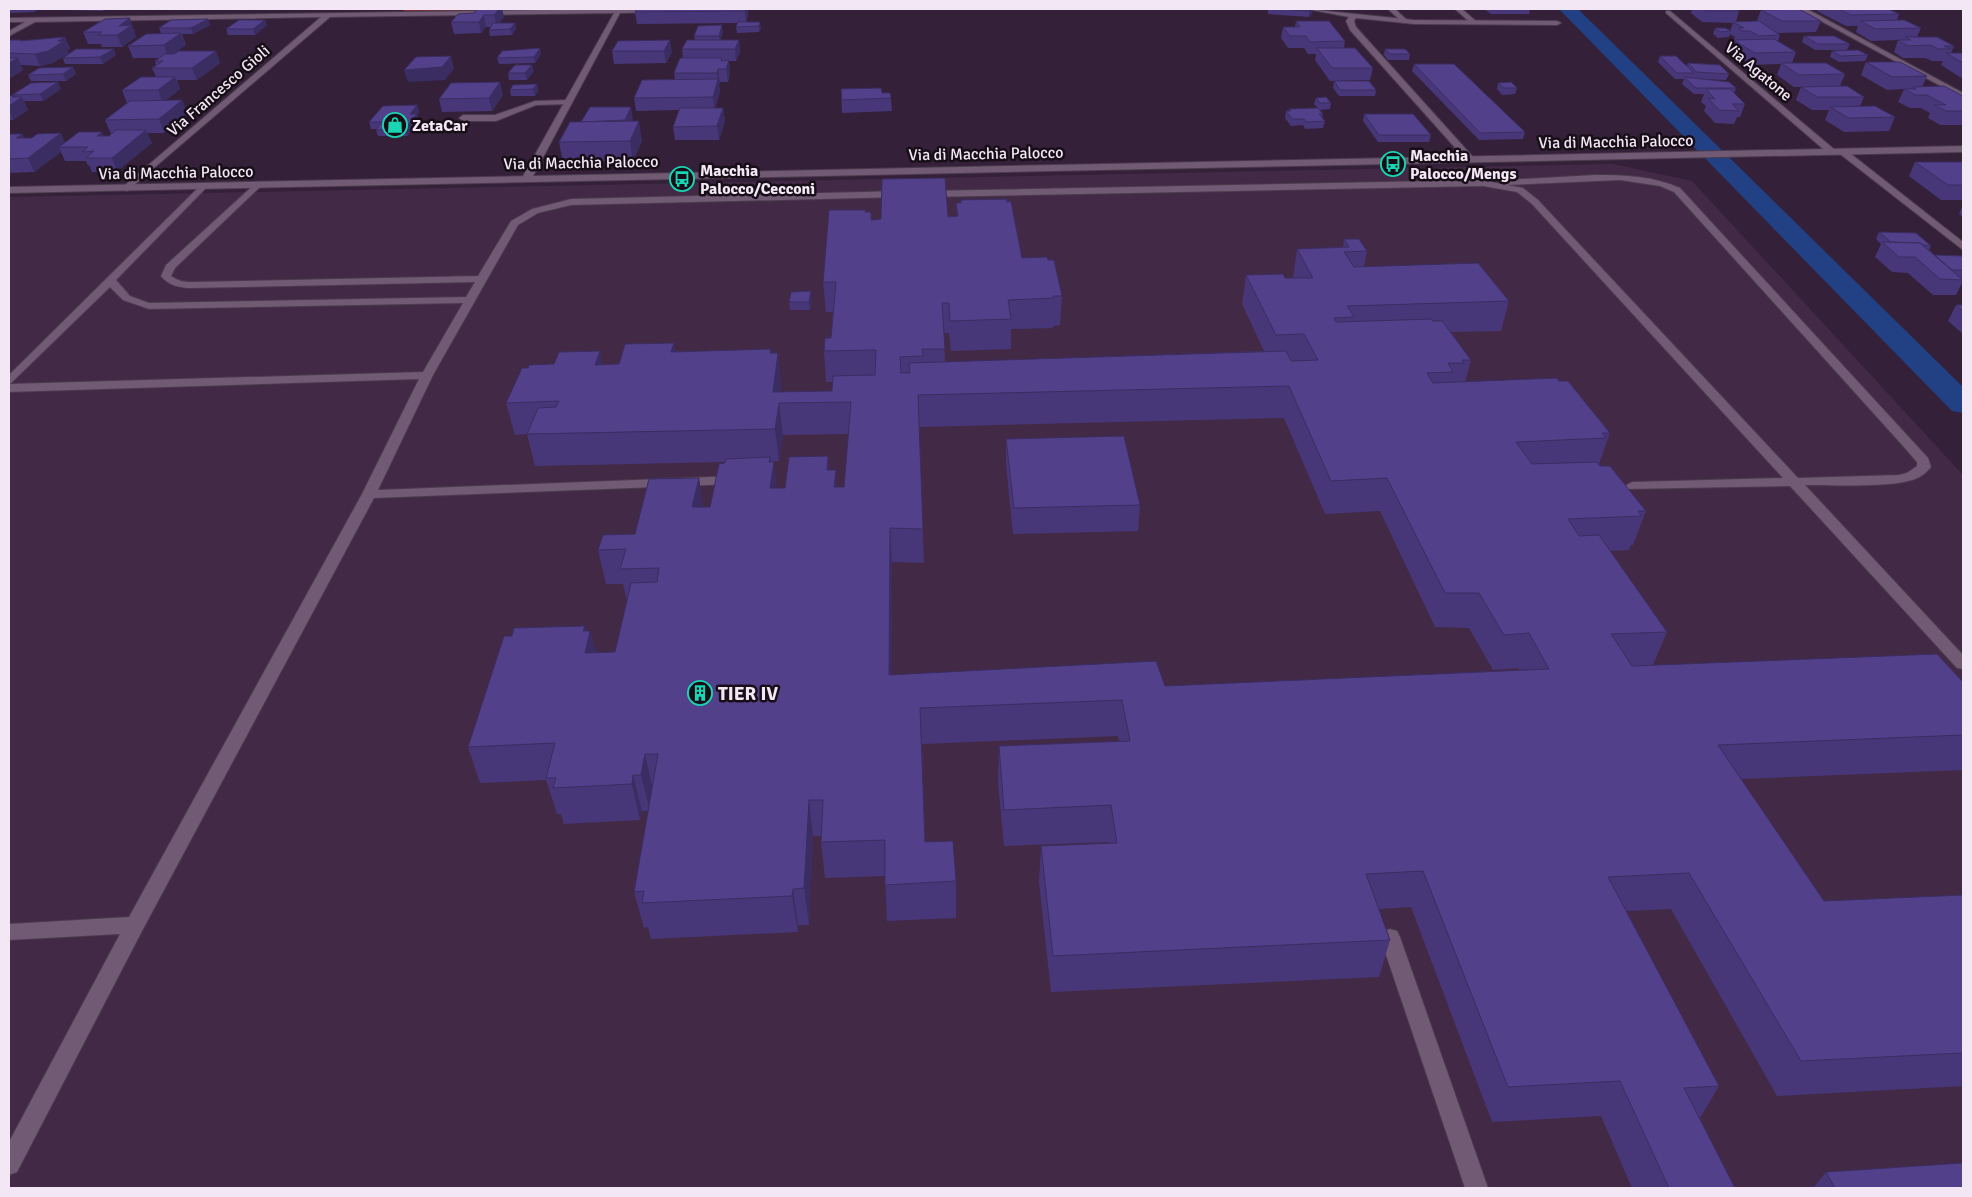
<svg xmlns="http://www.w3.org/2000/svg" width="1972" height="1197" viewBox="0 0 1972 1197" font-family="Signika,sans-serif">
<style>
.built{fill:#422a46}
.green{fill:#7e3236}
.lines{fill:none;stroke-linecap:round;stroke-linejoin:round}
.canal{fill:#214184;fill-rule:evenodd}
.service-casing{stroke:#4b3a4d;stroke-width:2}
.minor-casing{stroke:#4b3a4d;stroke-width:2}
.tertiary-casing{stroke:#4b3a4d;stroke-width:2}
.service{fill:#705a74;fill-rule:evenodd}
.minor{fill:#705a74;fill-rule:evenodd}
.tertiary{fill:#705a74;fill-rule:evenodd}
.wall{fill:#473778;fill-rule:evenodd}
.shaded-wall{fill:#3a2d61}
.building{fill:#53408b;stroke:#3a2d61;fill-rule:evenodd}
.labels{text-anchor:middle;stroke-width:5;stroke-linejoin:round;paint-order:stroke}
.far-street-label{font-size:16px;fill:#f3e6f5;stroke:#170e18}
.far-poi-label{font-size:16px;font-weight:bold;fill:#f3e6f5;stroke:#170e18;text-anchor:start}
.poi-label{font-size:19px;font-weight:bold;fill:#f3e6f5;stroke:#170e18;text-anchor:start}
</style>
<rect width="100%" height="100%" fill="#342038"/>
<!-- built -->
<polygon class="built" points="1613,164 1692,181 1963,475 1963,1188 9,1188 9,197"/>
<!-- green -->
<polygon class="green" points="405,9 598,9 402,12"/>
<g class="lines">
<!-- canal -->
<polygon class="canal" points="1559,9 1578,9 1963,387 1963,413 1952,411"/>
<defs>
<g id="service">
<polygon points="1388,9 1395,9 1408,21 1402,22"/>
<polygon points="1455,9 1462,9 1478,23 1472,24"/>
<polygon points="568,100 572,102 571,104 536,105 496,121 463,121 459,118 463,115 495,115 535,101"/>
<path d="M1595 175C1625 175 1653 176 1680 188L1928 458 1931 467C1927 472 1921 477 1915 479 1892 488 1832 485 1805 485L1963 655V669L1957 668 1790 486 1627 489 1625 486 1632 482 1783 478 1532 204 1517 192 1483 186 927 197 922 194 927 191 1483 180 1506 185 1502 182 1504 180ZM1620 180 1660 186 1674 192 1904 447 1917 462V466L1907 473 1899 475 1798 478 1538 200 1523 188 1507 185Z"/>
<path d="M257 182 262 185 260 187 175 268 171 276C178 281 184 282 192 282L478 276 511 221 532 209 571 199 902 191 907 194 902 197 571 205 538 213 518 225 433 375 378 490 735 476 742 480 735 484 374 498 142 931 17 1172 9 1175V1142L120 934 9 940V924L129 917 362 494 419 379 9 392V375L203 183 208 186 206 188 116 280 130 296 149 303 466 297 475 282 192 288C180 288 169 286 161 276L166 265ZM110 287 123 300 149 309 463 303 423 372 10 384Z"/>
<polygon points="1390,929 1397,931 1400,937 1488,1188 1465,1188 1380,937 1383,931"/>
</g>
<g id="minor">
<polygon points="603,9 659,10 656,12 620,13 532,178 527,181 522,178 614,13 330,17 127,191 124,190 124,186 321,17 35,22 9,36 9,31 25,22 9,22 9,18"/>
<polygon points="1307,9 1414,20 1557,21 1561,23 1557,25 1414,24 1356,18 1354,21 1356,27 1473,157 1473,161 1467,161 1350,30 1346,21 1349,17"/>
<polygon points="1799,9 1807,9 1963,93 1963,98"/>
<polygon points="1666,11 1670,11 1835,150 1835,154 1829,154 1666,13"/>
<polygon points="1840,150 1846,150 1963,242 1963,250 1840,154"/>
</g>
<polygon id="tertiary" points="1963,146 1963,152 9,193 9,187"/>
</defs>
<!-- service casing -->
<use href="#service" class="service-casing"/>
<!-- minor casing -->
<use href="#minor" class="minor-casing"/>
<!-- tertiary casing -->
<use href="#tertiary" class="tertiary-casing"/>
<!-- service -->
<use href="#service" class="service"/>
<!-- minor -->
<use href="#minor" class="minor"/>
<!-- tertiary -->
<use href="#tertiary" class="tertiary"/>
</g>
<!-- wall -->
<g class="wall">
<polygon points="9,9 40,9 34,12 9,13"/>
<polygon points="65,9 106,9 102,11 65,10"/>
<polygon points="477,9 502,9 504,17 499,23 515,23 516,29 512,35 490,36 489,30 491,27 486,27 481,33 454,34 451,22 474,13"/>
<polygon points="748,9 748,15 746,22 761,28 759,32 737,33 736,27 738,23 637,24 635,12"/>
<polygon points="1268,9 1313,9 1312,13 1309,17 1268,14"/>
<polygon points="1484,9 1530,9 1529,14 1491,14"/>
<polygon points="1676,9 1736,9 1739,11 1736,22 1757,21 1761,10 1821,21 1816,32 1778,33 1772,30 1780,35 1778,41 1796,52 1792,63 1845,74 1840,86 1864,97 1860,106 1895,117 1889,131 1844,132 1825,120 1829,110 1812,110 1796,100 1801,87 1794,87 1777,75 1781,64 1751,65 1729,52 1735,37 1730,34 1729,37 1718,38 1713,34 1715,28 1730,31 1733,23 1702,22 1691,13 1692,9"/>
<polygon points="1817,9 1888,9 1899,14 1897,20 1921,28 1917,37 1954,46 1951,53 1963,53 1963,79 1941,65 1943,61 1932,61 1925,58 1903,58 1894,52 1898,40 1871,41 1856,32 1858,26 1846,26 1817,11"/>
<polygon points="208,19 210,25 193,34 182,34 186,45 173,54 216,51 220,63 197,80 177,80 180,89 166,100 182,100 187,113 164,133 147,133 152,143 117,171 92,172 89,165 88,166 86,161 65,161 61,152 34,172 9,173 9,134 22,134 24,138 65,142 104,136 109,136 112,134 111,134 105,120 127,103 122,90 156,77 152,68 156,65 155,61 159,58 133,58 128,46 161,33 159,28"/>
<polygon points="1296,21 1345,41 1344,48 1373,68 1370,80 1330,81 1315,60 1316,54 1308,54 1304,48 1288,48 1281,38 1283,27 1295,27"/>
<polygon points="267,25 255,35 228,35 226,29"/>
<polygon points="135,30 134,31 136,37 122,47 102,47 101,44 88,44 83,32"/>
<polygon points="723,31 720,40 739,40 740,52 736,61 729,61 730,73 728,82 720,82 719,85 720,92 715,108 723,108 725,121 719,140 675,140 673,127 679,110 636,111 634,98 675,80 674,73 683,58 682,49 695,40 694,36"/>
<polygon points="1804,36 1850,44 1847,50 1868,55 1865,61 1839,62 1830,57 1832,51 1843,50 1815,50 1802,42"/>
<polygon points="65,37 70,49 67,50 69,53 53,63 40,66 21,65 23,70 9,79 9,40 21,40 22,41"/>
<polygon points="618,41 672,52 666,63 614,64 612,51"/>
<polygon points="1385,49 1410,54 1409,60 1388,60 1384,55"/>
<polygon points="541,54 535,63 499,64 497,58"/>
<polygon points="116,55 103,64 65,64 63,58"/>
<polygon points="1660,56 1687,66 1688,63 1729,74 1726,80 1699,79 1736,88 1734,94 1745,104 1740,117 1737,117 1734,124 1715,123 1704,111 1706,106 1701,102 1704,94 1694,94 1682,84 1684,79 1675,79 1658,62"/>
<polygon points="1866,62 1927,76 1922,87 1963,96 1963,125 1940,125 1928,118 1930,113 1921,108 1910,108 1898,102 1904,89 1887,90 1861,75"/>
<polygon points="1414,64 1525,132 1523,139 1479,140 1412,71"/>
<polygon points="73,67 76,74 66,81 31,81 28,75"/>
<polygon points="534,71 527,80 509,80 508,73"/>
<polygon points="1334,81 1376,90 1375,96 1339,96 1333,88"/>
<polygon points="1498,83 1517,88 1515,94 1502,95 1497,89"/>
<polygon points="537,84 538,91 535,96 511,96 510,90"/>
<polygon points="61,89 43,101 24,101 28,110 13,120 9,120 9,96"/>
<polygon points="841,89 882,93 891,98 892,111 842,113"/>
<polygon points="503,95 492,111 442,112 439,99"/>
<polygon points="1316,98 1331,103 1330,109 1320,110 1323,114 1322,118 1325,121 1323,128 1305,129 1303,125 1291,126 1285,118 1286,111 1289,111 1289,109 1318,108 1314,104"/>
<polygon points="417,105 419,112 417,114 419,121 407,136 378,136 376,130 377,129 371,129 369,122"/>
<polygon points="1364,114 1431,135 1429,142 1378,142 1363,121"/>
<polygon points="633,120 632,121 642,141 633,161 563,162 559,142"/>
<polygon points="1915,162 1963,162 1963,200 1941,200 1909,176"/>
<path d="M956 203 1022 258 1048 260 1062 296 1060 325 1053 326V328L1011 329V349L951 351 949 333H944L945 362 1264 351 1242 304 1246 275 1285 278H1293L1297 249 1343 247 1344 239 1367 251 1364 266 1509 301 1501 331 1451 332 1471 360 1465 382 1559 381 1610 433 1599 464 1646 511 1633 545H1631L1629 550 1610 551 1667 632 1653 665 1963 682V770L1741 779 1824 901 1963 895V1086L1777 1096 1671 909 1626 911 1719 1086 1700 1118 1735 1188H1632L1601 1116 1492 1122 1411 907 1379 909 1390 940 1379 977 1051 992 1039 882 1041 846 1108 843V842L1004 846 998 782 999 746 1119 741 1118 736 922 744 925 842 956 881V918L887 921 885 876 825 878 821 842V836H813L809 925H798V932L651 939 648 927 644 928 634 892 648 811H642L640 820 564 824 561 814H557L546 780 480 783 468 747 586 631H590L596 653 615 652 627 601 623 584H606L598 550 635 534 699 478 703 507H710L725 462 535 466 527 434 515 435 506 403 603 365 619 364 675 351 778 353 781 384 780 392 832 391V382H826L824 351 831 338 833 312H826L823 282 866 212H871L872 220 957 216ZM1284 418 1325 514 1380 511 1435 627 1469 628 1493 670 1518 668 1519 670 1165 686 891 675 892 562 924 563 919 427ZM848 434 844 487H837L829 470 828 456 785 488H777L770 462 779 461 783 435Z"/>
<polygon points="1963,205 1963,217 1959,214"/>
<polygon points="1879,232 1931,246 1929,250 1935,255 1963,257 1963,278 1962,278 1963,279 1963,281 1956,295 1933,295 1908,273 1892,272 1875,257 1881,244 1876,239"/>
<polygon points="812,299 810,310 790,310 789,302"/>
<polygon points="1956,305 1963,305 1963,334 1948,321"/>
<polygon points="1006,439 1140,505 1138,531 1013,534 1006,464"/>
<polygon points="1826,1172 1963,1188 1813,1188"/>
</g>
<!-- shaded-wall -->
<g class="shaded-wall">
<polygon points="33,9 40,9 34,12"/>
<polygon points="499,9 502,9 504,17 497,27 494,15"/>
<polygon points="745,9 748,9 748,15 746,23 745,11"/>
<polygon points="1311,9 1313,9 1312,13 1309,17 1309,11"/>
<polygon points="484,15 486,27 481,33 479,22"/>
<polygon points="130,18 136,37 122,47 117,35 119,26"/>
<polygon points="208,19 210,25 193,34 191,28"/>
<polygon points="265,20 267,25 255,35 253,29"/>
<polygon points="760,22 761,28 759,32 759,26"/>
<polygon points="515,23 516,29 512,35 510,29"/>
<polygon points="722,25 723,31 720,42 719,36"/>
<polygon points="181,33 186,45 168,58 164,45"/>
<polygon points="65,37 70,49 67,50 69,53 53,63 40,66 35,54"/>
<polygon points="670,40 672,52 666,63 664,51"/>
<polygon points="739,40 740,52 736,61 735,49"/>
<polygon points="540,48 541,54 535,63 534,57"/>
<polygon points="114,49 116,55 103,64 100,57"/>
<polygon points="216,51 220,63 197,80 192,68"/>
<polygon points="451,56 454,69 445,80 408,82 404,70"/>
<polygon points="18,58 23,70 9,79 9,63"/>
<polygon points="729,60 730,73 728,82 726,69"/>
<polygon points="532,65 534,71 527,80 525,73"/>
<polygon points="73,67 76,74 66,81 63,74"/>
<polygon points="718,69 720,82 719,85 717,73"/>
<polygon points="175,77 180,89 163,103 158,90"/>
<polygon points="718,79 720,92 714,110 713,97"/>
<polygon points="58,82 61,89 43,101 40,94"/>
<polygon points="500,82 503,95 492,111 489,98"/>
<polygon points="537,84 538,91 535,96 533,89"/>
<polygon points="14,95 17,101 22,97 28,110 13,120 9,110 9,106 12,97"/>
<polygon points="182,100 187,113 164,133 159,119"/>
<polygon points="417,105 419,112 417,114 419,121 407,136 405,129 410,114"/>
<polygon points="631,107 633,120 627,133 581,123"/>
<polygon points="723,108 725,121 719,140 717,126"/>
<polygon points="639,121 642,141 633,161 630,141"/>
<polygon points="146,130 152,143 117,171 112,158"/>
<polygon points="102,132 108,145 97,136"/>
<polygon points="61,133 67,147 59,147 61,152 34,172 28,158"/>
<polygon points="22,134 28,147 16,138"/>
<polygon points="811,291 812,299 810,310 809,302"/>
<polygon points="674,343 679,374 671,352"/>
<polygon points="771,349 774,380 778,353 781,384 778,413 779,403 783,435 779,461 775,429 770,353"/>
<polygon points="600,351 606,382 595,365"/>
<polygon points="828,456 831,489 827,470"/>
<polygon points="770,457 772,476 774,462 778,495 770,488"/>
<polygon points="836,470 838,503 834,487"/>
<polygon points="699,478 704,511 692,507"/>
<polygon points="890,528 892,562 891,711 889,675"/>
<polygon points="585,626 588,639 590,631 599,666 585,653 583,631"/>
<polygon points="645,754 653,790 650,811 641,775"/>
<polygon points="633,775 642,811 640,820 632,784"/>
<polygon points="809,800 813,836 809,925 804,888"/>
<polygon points="793,889 798,925 798,932 792,896"/>
</g>
<!-- building -->
<g class="building">
<polygon points="477,9 499,9 494,15 484,15 479,22 451,22 458,14 474,13"/>
<polygon points="637,9 745,9 745,11 635,12"/>
<polygon points="1282,9 1311,9 1309,11"/>
<polygon points="1703,9 1736,9 1739,11 1705,11"/>
<polygon points="1799,9 1821,21 1782,21 1761,10"/>
<polygon points="1839,9 1888,9 1899,14 1851,15"/>
<polygon points="130,18 119,26 132,25 117,35 97,35 102,32 83,32 105,19"/>
<polygon points="208,19 191,28 159,28 171,20"/>
<polygon points="239,20 265,20 253,29 226,29"/>
<polygon points="1904,20 1921,28 1876,29 1860,21"/>
<polygon points="1296,21 1329,21 1345,41 1310,42 1306,36 1290,36 1283,27 1300,27"/>
<polygon points="1759,21 1780,35 1759,36 1750,31 1742,31 1738,28 1744,28 1733,22"/>
<polygon points="738,22 760,22 759,26 736,27"/>
<polygon points="493,23 515,23 510,29 489,30"/>
<polygon points="722,25 719,36 694,36 698,26"/>
<polygon points="1715,28 1725,28 1731,31 1720,32"/>
<polygon points="181,33 164,45 128,46 146,34"/>
<polygon points="1804,36 1834,36 1850,44 1818,44"/>
<polygon points="65,37 58,41 64,41 48,51 35,54 9,53 9,40 21,40 20,41"/>
<polygon points="1905,37 1937,37 1954,46 1944,46 1951,49 1938,49 1931,45 1908,46 1898,40 1911,40"/>
<polygon points="1774,39 1796,52 1755,53 1733,40"/>
<polygon points="670,40 664,51 612,51 618,41"/>
<polygon points="687,40 739,40 735,49 682,49"/>
<polygon points="540,48 534,57 497,58 502,51"/>
<polygon points="1317,48 1355,48 1373,68 1332,68"/>
<polygon points="76,49 114,49 100,57 63,58"/>
<polygon points="1385,49 1405,49 1410,54 1390,54"/>
<polygon points="1858,50 1868,55 1841,56 1832,51"/>
<polygon points="179,51 216,51 192,68 152,68 163,61 155,61 165,54 174,54"/>
<polygon points="1946,53 1963,53 1963,63"/>
<polygon points="451,56 442,67 404,70 416,57"/>
<polygon points="1660,56 1676,56 1694,73 1677,73"/>
<polygon points="9,58 18,58 9,63"/>
<polygon points="680,58 722,58 721,61 729,60 726,69 718,69 717,73 674,73"/>
<polygon points="1866,62 1900,62 1927,76 1892,77"/>
<polygon points="1688,63 1720,65 1729,74 1696,72"/>
<polygon points="1781,63 1826,63 1845,74 1799,75"/>
<polygon points="1414,64 1454,64 1525,132 1480,133"/>
<polygon points="515,65 532,65 525,73 508,73"/>
<polygon points="73,67 63,74 28,75 39,68"/>
<polygon points="141,77 175,77 158,90 122,90"/>
<polygon points="1684,77 1729,82 1736,88 1696,88"/>
<polygon points="718,79 713,97 634,98 642,80"/>
<polygon points="1334,81 1369,81 1376,90 1340,90"/>
<polygon points="58,82 40,94 12,95 31,83"/>
<polygon points="500,82 489,98 439,99 451,83"/>
<polygon points="1511,82 1517,88 1504,88 1498,83"/>
<polygon points="537,84 533,89 510,90 513,85"/>
<polygon points="1847,86 1864,97 1817,97 1801,87"/>
<polygon points="1944,86 1963,96 1963,111 1946,111 1934,105 1946,105 1927,95 1915,95 1904,89 1916,89 1913,87"/>
<polygon points="881,88 882,93 890,93 891,98 842,100 841,89"/>
<polygon points="1706,89 1730,89 1745,104 1732,104 1739,111 1719,110 1708,98 1715,99"/>
<polygon points="14,95 12,97 22,97 9,106 9,96"/>
<polygon points="1326,97 1331,103 1320,103 1316,98"/>
<polygon points="182,100 159,119 105,120 130,101"/>
<polygon points="417,105 410,114 417,114 405,129 376,130 382,122 369,122 383,106"/>
<polygon points="1875,106 1895,117 1849,118 1830,107"/>
<polygon points="590,107 631,107 625,120 581,122"/>
<polygon points="680,108 723,108 717,126 673,127"/>
<polygon points="1318,108 1323,114 1319,114 1325,121 1306,122 1304,119 1292,119 1286,111 1291,111 1289,109"/>
<polygon points="1364,114 1413,114 1431,135 1379,135"/>
<polygon points="639,121 630,141 559,142 570,122"/>
<polygon points="116,130 146,130 112,158 86,158 94,151 82,152 88,147 59,147 79,132 102,132 97,136 109,136"/>
<polygon points="61,133 28,158 9,159 9,134 22,134 16,138 32,138 37,134"/>
<polygon points="1915,162 1963,162 1963,185 1948,185"/>
<path d="M945 178 948 217 958 216 956 203H961V200L1007 199V202L1011 201 1022 258 1047 257 1048 260H1054L1062 296H1053L1054 298 1008 300 1011 319 950 321 949 303H942L945 349H922L923 356 900 357 901 373H910L909 363 1286 351 1291 361 1318 360 1304 334 1276 335 1246 275 1283 274 1285 278H1313L1297 249 1349 247 1344 239H1359L1367 251 1344 252 1354 267 1478 263 1509 301 1347 306 1354 317 1334 318 1336 322 1432 319 1433 321H1442L1471 360H1462L1464 363H1448L1453 372 1427 373 1433 383 1557 378 1559 381H1568L1610 433H1602L1606 438 1516 442 1532 464 1597 462 1600 466H1610L1646 511H1638L1642 516 1568 519 1579 536 1599 535 1667 632 1611 634 1632 666 1937 654 1963 682V735L1718 745 1824 901 1963 895V1053L1801 1061 1689 873 1608 877 1719 1086 1684 1088 1735 1188H1669L1620 1081 1508 1087 1423 871 1366 874 1390 940 1053 956 1041 846 1117 843 1111 805 1004 810 999 746 1130 741 1122 700 920 708 925 842 953 841 956 881 885 885V840L821 842 823 800H809L804 888 793 889 792 896 642 903 644 891 634 892 658 754H645L641 775H633L632 784 553 788 556 778H546L555 743 468 747 504 636H512L514 628 585 626 583 631H590L585 653 615 652 631 583 657 582 659 568 620 569 626 549 598 550 603 535 635 534 649 479 699 478 692 507H710L719 464 725 463 726 459 770 457 769 462H774L770 488H785L789 457 828 456 827 470H836L834 487H844L851 402 779 403 775 429 527 434 538 408 556 407 559 401 506 403 522 368H528L529 365 554 364 559 352 600 351 595 365 619 364 625 344 674 343 671 352 771 349 770 353H778L773 392 832 391 833 376 875 375 876 350 824 351 825 338H831L836 282H823L829 210H866L865 212H871V220L881 219 882 179ZM1289 386 1331 481 1387 478 1445 593H1479L1504 635 1529 633 1549 669 1165 686 1156 661 889 675 890 528 923 529 918 395Z"/>
<polygon points="1879,232 1916,233 1931,246 1923,245 1920,243 1891,242"/>
<polygon points="1882,242 1920,243 1963,280 1940,279 1915,257 1899,257"/>
<polygon points="1935,255 1962,256 1963,257 1963,270 1952,270"/>
<polygon points="811,291 809,302 789,302 791,292"/>
<polygon points="1956,305 1963,305 1963,311"/>
<polygon points="1124,436 1140,505 1014,508 1006,439"/>
<polygon points="1963,1163 1963,1188 1835,1188 1826,1172"/>
</g>
<!-- icons -->
<defs>
<symbol id="shop-ring" viewBox="-11 -11 22 22"><circle r="9.5" fill="#170e18" stroke="#19d5b2" stroke-width="1.5"/><path d="M-5-2.5h2.3a2.7 3.5 0 0 1 5.4 0H5L5.5 6h-11ZM-1.5-2.5h3a1.5 2.3 0 0 0-3 0Z" fill="#19d5b2"/></symbol>
<symbol id="bus-ring" viewBox="-11 -11 22 22"><circle r="9.5" fill="#170e18" stroke="#19d5b2" stroke-width="1.5"/><path d="M-5-6H5V4H4V6H2V4H-2V6H-4V4H-5ZM-3.5-4V0h7V-4ZM-3.5 1.2v1.5H-2V1.2ZM2 1.2v1.5H3.5V1.2Z" fill="#19d5b2"/></symbol>
<symbol id="building-ring" viewBox="-11 -11 22 22"><circle r="9.5" fill="#170e18" stroke="#19d5b2" stroke-width="1.5"/><path d="M-4-6H4V6H1V3H-1V6H-4ZM-2.5-4.3h1.7v1.8h-1.7ZM.8-4.3h1.7v1.8H.8ZM-2.5-1h1.7V.8h-1.7ZM.8-1h1.7V.8H.8Z" fill="#19d5b2"/></symbol>
</defs>
<g fill-rule="evenodd">
<use href="#shop-ring" x="381" y="111" width="28" height="28"/>
<use href="#bus-ring" x="1379" y="150" width="28" height="28"/>
<use href="#bus-ring" x="668" y="165" width="28" height="28"/>
<use href="#building-ring" x="686" y="679" width="28" height="28"/>
</g>
<g class="labels">
<!-- far-street labels -->
<g class="far-street-label">
<text transform="translate(1759 71) rotate(40)" y="6">Via Agatone</text>
<text transform="translate(218 90) rotate(-41)" y="6">Via Francesco Gioli</text>
<text transform="translate(1616 141) rotate(-1)" y="6">Via di Macchia Palocco</text>
<text transform="translate(986 153) rotate(-1)" y="6">Via di Macchia Palocco</text>
<text transform="translate(581 162) rotate(-1)" y="6">Via di Macchia Palocco</text>
<text transform="translate(176 172) rotate(-1)" y="6">Via di Macchia Palocco</text>
</g>
<!-- far-poi labels -->
<g class="far-poi-label">
<text x="412" y="131">ZetaCar</text>
<text x="1410" y="161">Macchia<tspan x="1410" dy="18">Palocco/Mengs</tspan></text>
<text x="700" y="176">Macchia<tspan x="700" dy="18">Palocco/Cecconi</tspan></text>
</g>
<!-- poi labels -->
<g class="poi-label">
<text x="718" y="700">TIER IV</text>
</g>
</g>
<!-- border -->
<rect width="1972" height="1197" fill="none" stroke="#f3e6f5" stroke-width="20"/>
</svg>
